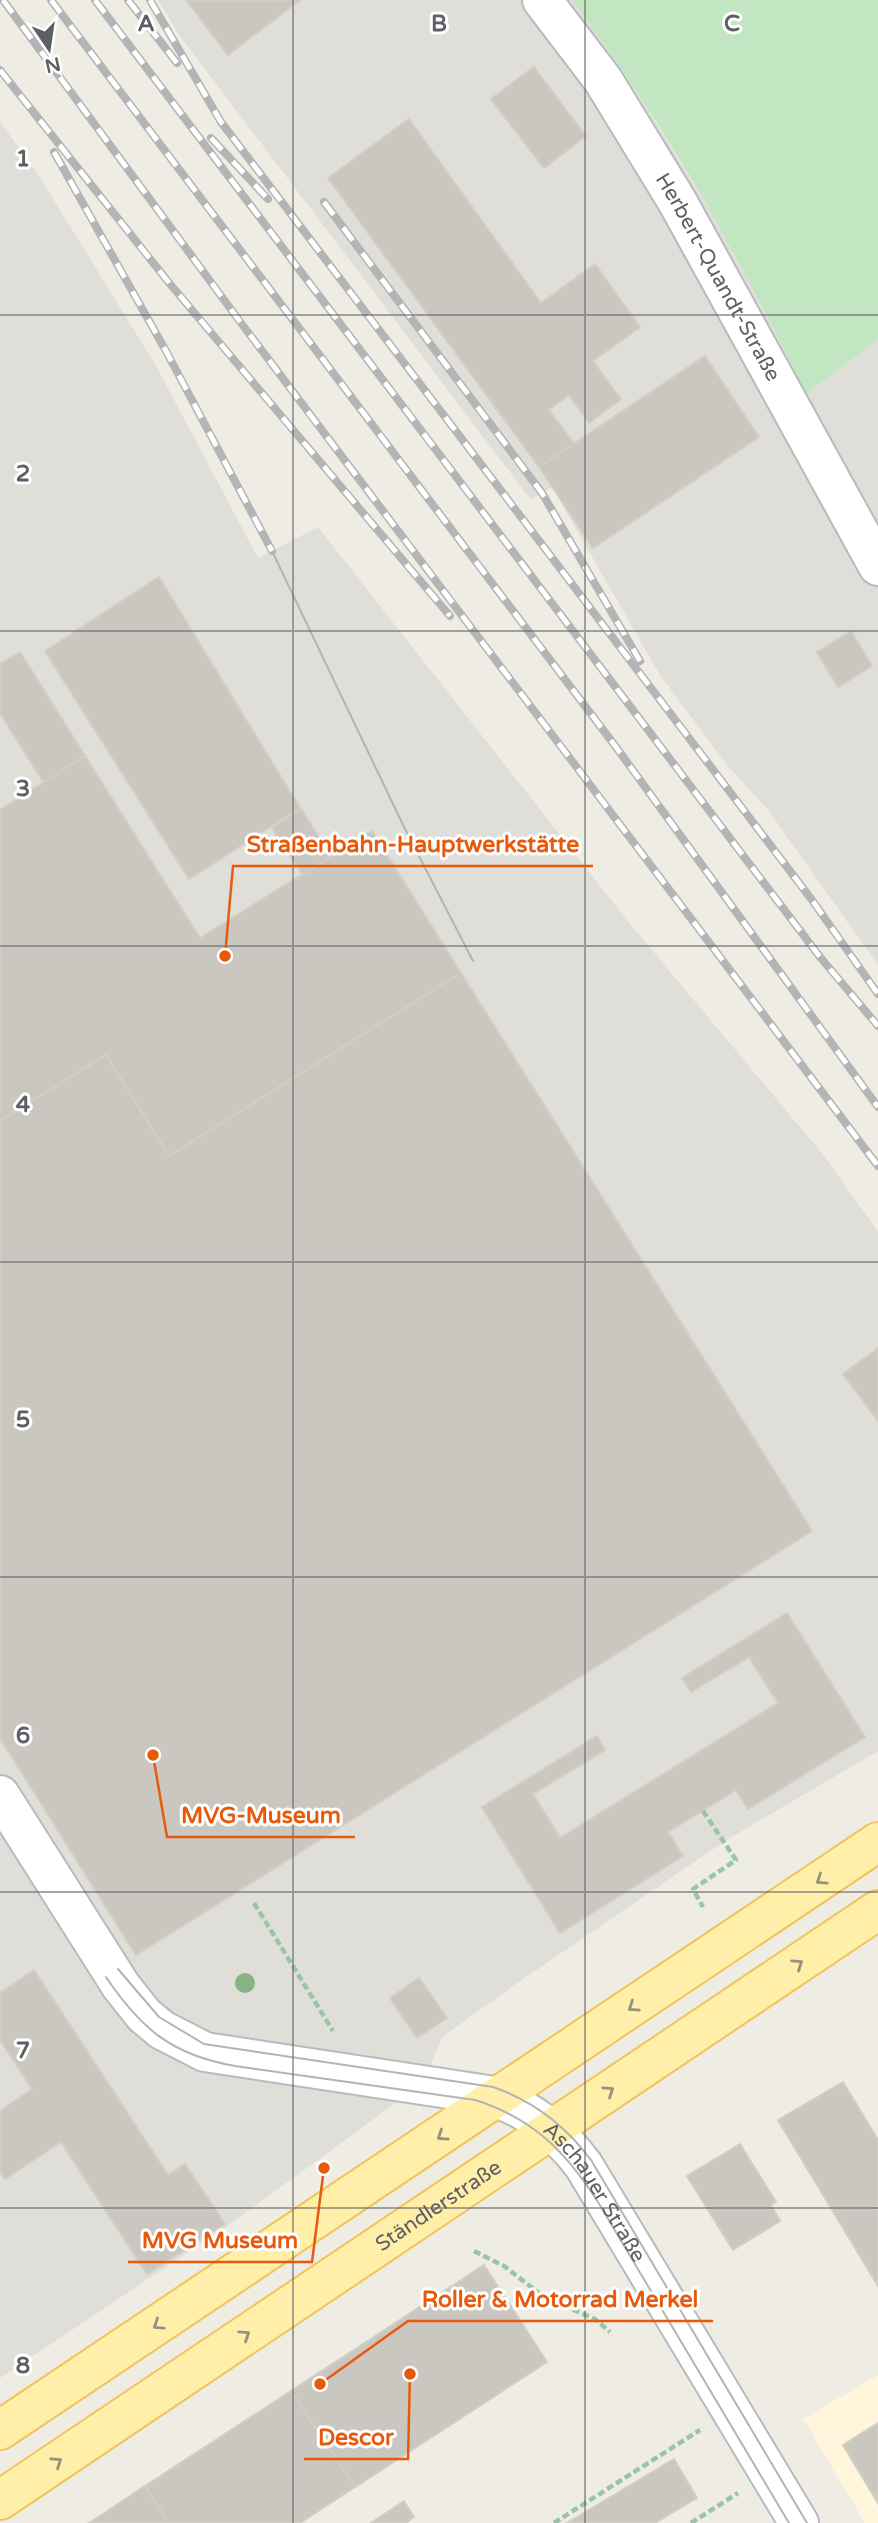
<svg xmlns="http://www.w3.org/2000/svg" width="878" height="2523" viewBox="0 0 878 2523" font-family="'Varela Round',sans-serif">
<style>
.commercial{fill:#fef5da}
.industrial{fill:#e0ded8}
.green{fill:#c1e6c1}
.building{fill:#cac7c1;stroke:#d3cec2;stroke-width:2}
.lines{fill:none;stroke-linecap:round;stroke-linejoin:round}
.minor-casing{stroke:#b7babe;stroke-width:42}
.major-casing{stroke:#f1c45a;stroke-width:42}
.path{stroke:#98c5a4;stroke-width:4.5;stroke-dasharray:7 3.5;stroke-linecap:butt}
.minor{stroke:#fff;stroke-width:38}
.major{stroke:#ffefa9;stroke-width:38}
.tram{stroke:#b3b4b5;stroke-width:2}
.rail-casing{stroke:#b3b4b5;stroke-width:8}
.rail{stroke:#fff;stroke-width:5;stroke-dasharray:16;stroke-linecap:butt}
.tree{fill:#88b284}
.oneway{stroke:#95927d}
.grid{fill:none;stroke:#5c6065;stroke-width:2;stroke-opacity:0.55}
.labels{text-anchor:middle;stroke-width:6;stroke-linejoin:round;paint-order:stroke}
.street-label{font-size:21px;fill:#5c6065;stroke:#fff}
.grid-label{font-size:23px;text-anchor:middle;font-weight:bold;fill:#5c6065;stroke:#fff;stroke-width:6;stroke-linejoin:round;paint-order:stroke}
.leader{fill:none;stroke:#e8590c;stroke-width:2.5}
.callout-dot{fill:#e8590c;stroke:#fff;stroke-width:2.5}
.callout-label{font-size:23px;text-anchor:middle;font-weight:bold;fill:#e8590c;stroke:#fff;stroke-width:6;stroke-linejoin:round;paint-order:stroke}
</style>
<rect width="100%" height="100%" fill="#efece4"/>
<!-- commercial -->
<polygon class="commercial" points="878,2375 878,2523 865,2523 803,2419"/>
<!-- industrial -->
<g class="industrial">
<polygon points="158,0 572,0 619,62 707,206 761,301 806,394 878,340 878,965 768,810 728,766 660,675 552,487 531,500 180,36"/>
<polygon points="0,122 36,171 156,366 258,558 318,527 626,919 825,1157 878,1232 878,1751 725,1841 513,1986 442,2037 423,2083 226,2227 0,2378"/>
</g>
<!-- green -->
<path class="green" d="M572 0H878V340L806 394C740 257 664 122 572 0Z"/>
<!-- building -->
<g class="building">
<polygon points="186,0 300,0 228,55"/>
<polygon points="534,67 586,136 544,168 491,99"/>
<polygon points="409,119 541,303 595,264 640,327 593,361 621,399 589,423 569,395 549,410 574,444 539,467 328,178"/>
<polygon points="705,356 759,437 593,548 539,467"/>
<polygon points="159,577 300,808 189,879 45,651"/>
<polygon points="851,631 872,666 838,687 817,652"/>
<polygon points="20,652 85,756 44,783 0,713 0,664"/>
<polygon points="85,756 200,938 372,831 461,973 169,1156 106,1055 0,1121 0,810"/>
<polygon points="301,809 331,856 303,875 272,828"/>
<polygon points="461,973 812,1531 136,1955 0,1738 0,1121 106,1055 169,1156"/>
<polygon points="878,1348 878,1421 843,1374"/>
<polygon points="787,1613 865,1737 748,1809 736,1790 668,1832 683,1856 560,1933 482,1807 597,1736 605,1750 533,1794 560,1838 778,1703 749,1657 691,1692 682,1678"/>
<polygon points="34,1970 168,2175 185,2164 225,2224 147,2274 61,2142 5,2179 0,2171 0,2111 32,2089 0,2040 0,1993"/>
<polygon points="419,1978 447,2018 417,2038 390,1998"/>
<polygon points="843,2082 878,2140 878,2286 778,2120"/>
<polygon points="740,2144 776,2202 771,2205 780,2221 733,2250 687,2176"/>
<polygon points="484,2265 547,2362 355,2487 291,2391"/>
<polygon points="291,2391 355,2487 300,2523 169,2523 145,2486"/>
<polygon points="878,2423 878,2503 843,2445"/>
<polygon points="674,2459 697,2498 655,2523 567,2523"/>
<polygon points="145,2486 169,2523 89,2523 103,2514"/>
<polygon points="404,2501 414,2517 406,2523 371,2523"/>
</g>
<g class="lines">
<defs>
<g id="minor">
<path id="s1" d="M542 0 603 80 677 201 878 566"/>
<path id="s2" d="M0 1795 121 1986 144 2015 162 2030 205 2052 488 2095C529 2108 558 2131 584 2166L799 2523"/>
</g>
<g id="major">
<polyline points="0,2430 878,1842"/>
<path id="s3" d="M0 2500 878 1910"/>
</g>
</defs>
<!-- minor casing -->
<use href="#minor" class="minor-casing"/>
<!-- major casing -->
<use href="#major" class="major-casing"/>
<!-- path -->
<g class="path">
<polyline points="703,1811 736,1860 693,1889 703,1907"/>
<polyline points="254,1903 333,2031"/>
<polyline points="474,2251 504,2266 544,2297 595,2319 610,2332"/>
<polyline points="554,2523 700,2430"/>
<polyline points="691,2523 738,2493"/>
</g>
<!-- minor -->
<use href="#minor" class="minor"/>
<!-- major -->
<use href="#major" class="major"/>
<!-- tram -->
<g class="tram">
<polyline points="272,551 404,827 473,961"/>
<path d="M118 1969 159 2017 204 2044 493 2087C534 2101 565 2125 591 2160L807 2523"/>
<path d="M106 1977C141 2029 172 2055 235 2066L475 2100C533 2118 566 2152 598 2202L789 2523"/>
</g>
<defs>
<g id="rail">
<polyline points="3,0 244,327 878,1166"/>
<polyline points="51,0 616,747 878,1107"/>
<polyline points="95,0 820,957 878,1026"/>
<polyline points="128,0 177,63"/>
<polyline points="150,0 221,122 812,900 878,994"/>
<polyline points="0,70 170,284 450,616"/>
<polyline points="211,138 268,199"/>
<polyline points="54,152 166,351 272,551"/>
<polyline points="324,202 542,493 640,661"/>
</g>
</defs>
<!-- rail casing -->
<use href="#rail" class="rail-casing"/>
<!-- rail -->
<use href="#rail" class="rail"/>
</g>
<!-- trees -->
<circle class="tree" cx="245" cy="1983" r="10"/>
<!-- one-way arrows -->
<defs><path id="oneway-chevron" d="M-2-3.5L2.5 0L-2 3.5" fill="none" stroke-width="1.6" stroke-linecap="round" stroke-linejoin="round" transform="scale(1.75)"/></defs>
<g class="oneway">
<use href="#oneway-chevron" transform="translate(821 1880) rotate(146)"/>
<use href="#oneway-chevron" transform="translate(798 1964) rotate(-34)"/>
<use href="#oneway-chevron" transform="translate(633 2007) rotate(146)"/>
<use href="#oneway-chevron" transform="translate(609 2091) rotate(-34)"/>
<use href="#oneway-chevron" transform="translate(442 2136) rotate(146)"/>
<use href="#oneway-chevron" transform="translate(158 2325) rotate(146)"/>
<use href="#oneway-chevron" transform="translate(245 2335) rotate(-34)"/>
<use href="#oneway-chevron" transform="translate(57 2462) rotate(-34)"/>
</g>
<!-- grid -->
<path class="grid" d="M293 0V2523M585 0V2523M0 315H878M0 631H878M0 946H878M0 1262H878M0 1577H878M0 1892H878M0 2208H878"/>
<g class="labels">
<!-- street labels -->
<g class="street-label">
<text dy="7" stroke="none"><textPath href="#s1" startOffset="329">Herbert-Quandt-Straße</textPath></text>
<text dy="7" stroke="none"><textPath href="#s2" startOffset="770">Aschauer Straße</textPath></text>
<text dy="7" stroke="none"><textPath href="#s3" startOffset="528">Ständlerstraße</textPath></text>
</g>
</g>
<g class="grid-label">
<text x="146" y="31">A</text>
<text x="439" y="31">B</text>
<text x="732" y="31">C</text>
<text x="23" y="166">1</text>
<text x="23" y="481">2</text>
<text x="23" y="796">3</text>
<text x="23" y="1112">4</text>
<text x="23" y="1427">5</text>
<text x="23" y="1743">6</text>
<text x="23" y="2058">7</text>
<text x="23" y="2373">8</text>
</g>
<!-- callouts -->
<path class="leader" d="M225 956L233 866H593M153 1755L167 1837H355M324 2168L312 2262H128M320 2384L408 2321H713M410 2374L408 2459H304"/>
<g class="callout-dot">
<circle cx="225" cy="956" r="7"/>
<circle cx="153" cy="1755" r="7"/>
<circle cx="324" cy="2168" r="7"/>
<circle cx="320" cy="2384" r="7"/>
<circle cx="410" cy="2374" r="7"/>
</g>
<g class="callout-label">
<text x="413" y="852">Straßenbahn-Hauptwerkstätte</text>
<text x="261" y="1823">MVG-Museum</text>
<text x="220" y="2248">MVG Museum</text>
<text x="560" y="2307">Roller &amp; Motorrad Merkel</text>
<text x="356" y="2445">Descor</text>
</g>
<!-- north arrow -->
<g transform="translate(49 49) rotate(167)" stroke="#ffffff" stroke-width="5" paint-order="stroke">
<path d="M0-5L12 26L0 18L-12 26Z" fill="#5c6065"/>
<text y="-10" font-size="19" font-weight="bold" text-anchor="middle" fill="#5c6065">N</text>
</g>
</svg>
